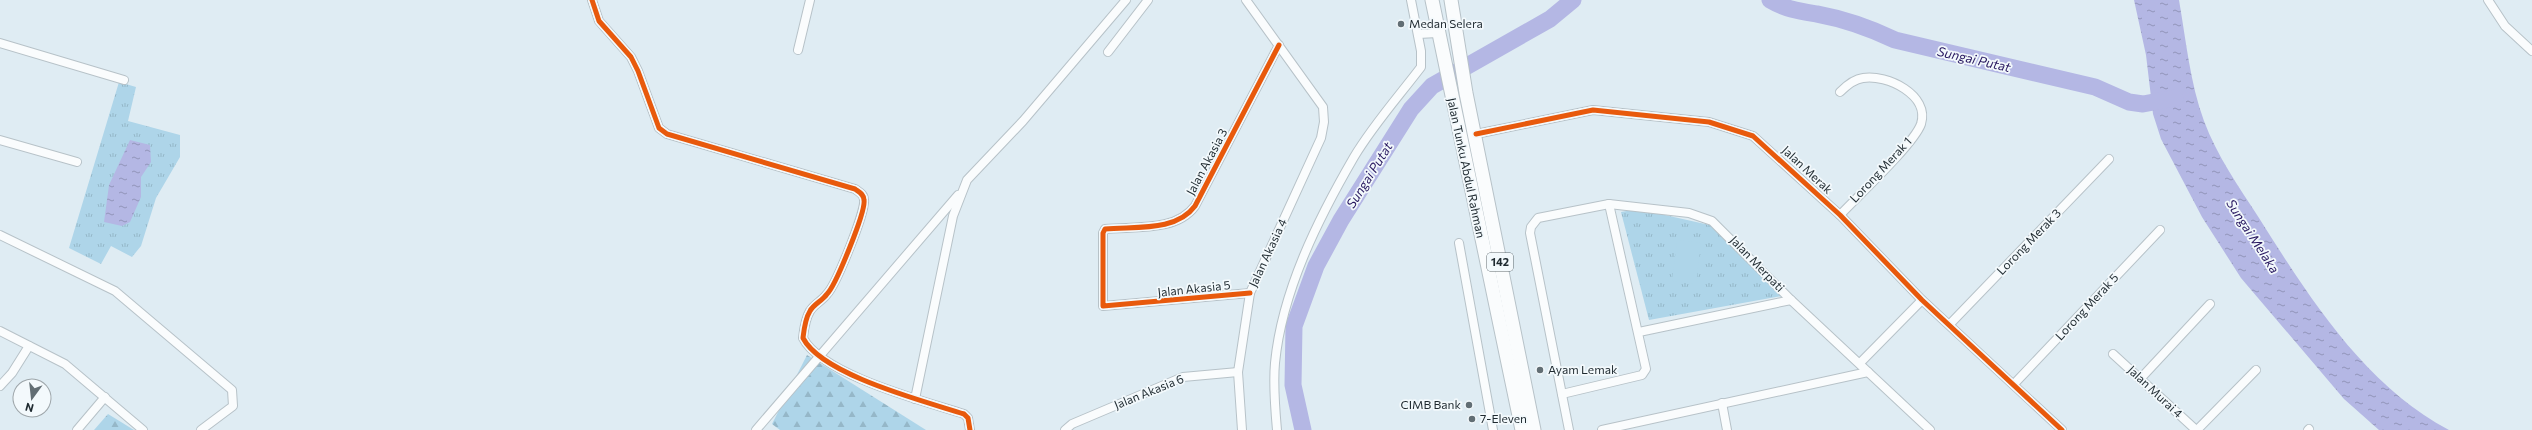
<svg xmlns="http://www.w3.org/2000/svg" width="2532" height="430" viewBox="0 0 2532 430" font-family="Commissioner,sans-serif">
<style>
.grass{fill:url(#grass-tufts)}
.forest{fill:url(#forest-firs)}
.pitch{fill:#aed5e9}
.water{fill:url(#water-ripples)}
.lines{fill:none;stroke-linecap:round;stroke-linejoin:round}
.river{stroke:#b4b7e4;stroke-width:17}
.minor-casing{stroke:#b7c2c8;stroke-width:10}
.primary-casing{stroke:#b7c2c8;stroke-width:15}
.minor{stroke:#fafcfd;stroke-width:8}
.primary{stroke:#fafcfd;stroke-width:13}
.cycleway-casing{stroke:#f3f9fc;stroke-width:8}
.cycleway{stroke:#e8590c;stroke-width:5}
.poi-dot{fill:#626e74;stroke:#f3f9fc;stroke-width:1.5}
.labels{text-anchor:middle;stroke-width:3.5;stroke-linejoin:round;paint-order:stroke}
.shield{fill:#f3f9fc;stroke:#5f686d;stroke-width:1}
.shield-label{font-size:11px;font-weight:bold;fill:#1f2a30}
.poi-label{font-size:12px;fill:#1f2a30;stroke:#f3f9fc;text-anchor:start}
.street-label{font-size:12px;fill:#1f2a30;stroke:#f3f9fc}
.water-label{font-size:13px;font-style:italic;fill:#281860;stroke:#f3f9fc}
</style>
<defs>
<pattern id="grass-tufts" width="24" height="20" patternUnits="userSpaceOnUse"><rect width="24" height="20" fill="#aed5e9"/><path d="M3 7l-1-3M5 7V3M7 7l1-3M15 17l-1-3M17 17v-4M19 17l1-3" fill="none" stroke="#95b7c8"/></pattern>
<pattern id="forest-firs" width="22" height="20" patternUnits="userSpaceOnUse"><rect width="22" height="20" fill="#aed5e9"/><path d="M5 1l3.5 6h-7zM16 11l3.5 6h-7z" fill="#95b7c8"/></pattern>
<pattern id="water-ripples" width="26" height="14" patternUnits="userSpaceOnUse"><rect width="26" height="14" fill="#b4b7e4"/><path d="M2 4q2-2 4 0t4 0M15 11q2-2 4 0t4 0" fill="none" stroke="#9295b9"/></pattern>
</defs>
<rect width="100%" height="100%" fill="#dfecf3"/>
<!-- grass -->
<g class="grass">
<polygon points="119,82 136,87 128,121 180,135 180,157 156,198 141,246 132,257 111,246 101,264 69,248"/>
<polygon points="1638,209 1714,226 1782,296 1649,320 1621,212"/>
</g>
<!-- forest -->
<g class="forest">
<polygon points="807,355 926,430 780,430 772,424"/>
<polygon points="108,414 134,430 94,430"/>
</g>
<!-- pitch -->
<polygon class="pitch" points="1677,240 1701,243 1696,284 1672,281"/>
<!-- water -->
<g class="water">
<path d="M2134 0H2179C2186 40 2190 83 2204 121 2217 156 2239 187 2259 218 2309 297 2364 385 2449 430H2379L2344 399 2241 278 2202 217 2161 139 2153 114 2146 55Z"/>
<polygon points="130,140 150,145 151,162 141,177 141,197 130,222 122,226 104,222 109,185"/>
</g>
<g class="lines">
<!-- river -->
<g class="river">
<path d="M1770 0C1785 9 1799 11 1817 14 1844 19 1870 28 1895 40L2095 87 2129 102 2143 104 2175 98"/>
<polyline points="1303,430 1293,385 1294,326 1316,266 1341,220 1411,109 1432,86 1550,19 1573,0"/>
</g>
<defs>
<g id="minor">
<path d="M592 0 599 21 631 57 638 71 659 128 667 134 855 189C859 192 864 194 864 200 866 211 836 285 827 294 822 301 814 304 810 311 805 319 804 329 803 338 822 375 924 401 964 414L968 418 970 430"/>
<polyline points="2488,0 2505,26 2532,51"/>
<polyline points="1418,34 1438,33"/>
<polyline points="0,43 124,80"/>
<polyline points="798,50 810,0"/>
<polyline points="1108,52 1148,0"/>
<path d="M1840 92C1846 86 1854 79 1863 78 1887 74 1930 95 1921 124 1914 144 1857 197 1840 215"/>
<polyline points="1476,134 1593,110 1709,122 1753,136 1840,215 1922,300 2062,430"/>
<polyline points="0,140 77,162"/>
<polyline points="0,235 115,291 232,390 233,406 201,430"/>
<polyline points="1459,243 1493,430"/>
<path d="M1250 293 1103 306V233L1105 229C1135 226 1176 232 1195 206L1279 45"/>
<polyline points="1950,324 2109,159"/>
<polyline points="0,331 65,364 143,430"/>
<polyline points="1639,332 1791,300"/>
<polyline points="2113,354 2196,430"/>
<polyline points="1860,363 1922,300"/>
<polyline points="2141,378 2210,304"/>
<polyline points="2014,384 2160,230"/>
<polyline points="0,386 12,373 29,346"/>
<polyline points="1562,394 1642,375 1646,369 1609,204"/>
<polyline points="915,399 953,216 967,180 1023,121 1126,0"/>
<polyline points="1722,403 1727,430"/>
<polyline points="77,430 105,397"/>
<polyline points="756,430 958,195"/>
<polyline points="1065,430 1072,424 1183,377 1238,372"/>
<polyline points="1242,430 1238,372 1250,293 1321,138 1324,122 1323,107 1246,0"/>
<path d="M1277 430C1275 408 1273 385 1275 363 1282 291 1318 219 1354 157 1373 125 1399 96 1421 67V51L1411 0"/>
<polyline points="1569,430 1530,233 1531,227 1538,218 1609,204 1689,213 1712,221 1791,300 1930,430"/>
<polyline points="1602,430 1868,372"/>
<polyline points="2197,430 2256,370"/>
<polyline points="2308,430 2309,429"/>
</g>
<g id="primary">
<polyline points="1432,0 1522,430"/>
<polyline points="1451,0 1466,93 1534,430"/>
</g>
</defs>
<!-- minor casing -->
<use href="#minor" class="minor-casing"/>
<!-- primary casing -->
<use href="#primary" class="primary-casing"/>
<!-- minor -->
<use href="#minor" class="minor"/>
<!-- primary -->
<use href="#primary" class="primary"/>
<defs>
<g id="cycleway">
<path d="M592 0 599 21 631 57 638 71 659 128 667 134 855 189C859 192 864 194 864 200 866 211 836 285 827 294 822 301 814 304 810 311 805 319 804 329 803 338 822 375 924 401 964 414L968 418 970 430"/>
<polyline points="1476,134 1593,110 1709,122 1753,136 1840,215 1922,300 2062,430"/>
<path d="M1250 293 1103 306V233L1105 229C1135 226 1176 232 1195 206L1279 45"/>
</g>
</defs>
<!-- cycleway casing -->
<use href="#cycleway" class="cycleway-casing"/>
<!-- cycleway -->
<use href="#cycleway" class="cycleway"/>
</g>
<!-- markers -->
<g class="poi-dot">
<circle cx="1401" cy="24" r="4"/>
<circle cx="1540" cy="370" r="4"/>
<circle cx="1469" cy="405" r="4"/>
<circle cx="1472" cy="419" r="4"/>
</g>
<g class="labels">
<!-- shield labels -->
<rect class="shield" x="1487" y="253" width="26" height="18" rx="3"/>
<g class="shield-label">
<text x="1500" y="266">142</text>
</g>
<!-- poi labels -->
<g class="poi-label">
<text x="1409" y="28">Medan Selera</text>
<text x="1548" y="374">Ayam Lemak</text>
<text x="1461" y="409" text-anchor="end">CIMB Bank</text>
<text x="1480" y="423">7-Eleven</text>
</g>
<!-- street labels -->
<g class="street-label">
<text transform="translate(1207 162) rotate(-62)" y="4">Jalan Akasia 3</text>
<text transform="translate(1466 168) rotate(78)" y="4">Jalan Tunku Abdul Rahman</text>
<text transform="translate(1807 170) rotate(43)" y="4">Jalan Merak</text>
<text transform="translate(1881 170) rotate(-47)" y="4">Lorong Merak 1</text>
<text transform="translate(2029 242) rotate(-46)" y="4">Lorong Merak 3</text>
<text transform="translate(1268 253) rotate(-65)" y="4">Jalan Akasia 4</text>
<text transform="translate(1757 264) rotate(46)" y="4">Jalan Merpati</text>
<text transform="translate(1194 289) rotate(-6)" y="4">Jalan Akasia 5</text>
<text transform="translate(2087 307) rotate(-47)" y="4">Lorong Merak 5</text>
<text transform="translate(1149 392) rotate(-22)" y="4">Jalan Akasia 6</text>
<text transform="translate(2155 392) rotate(43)" y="4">Jalan Murai 4</text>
</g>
<!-- water labels -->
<g class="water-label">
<text transform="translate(1974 59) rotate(13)" y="5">Sungai Putat</text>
<text transform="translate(1369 175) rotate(-58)" y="5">Sungai Putat</text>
<text transform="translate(2253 236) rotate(57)" y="5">Sungai Melaka</text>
</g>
</g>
<!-- north arrow -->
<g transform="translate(32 398) rotate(195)"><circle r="19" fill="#f3f9fc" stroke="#9ea6aa"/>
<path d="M0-3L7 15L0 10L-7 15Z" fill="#626e74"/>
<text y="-6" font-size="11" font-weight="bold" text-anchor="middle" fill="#1f2a30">N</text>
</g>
</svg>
